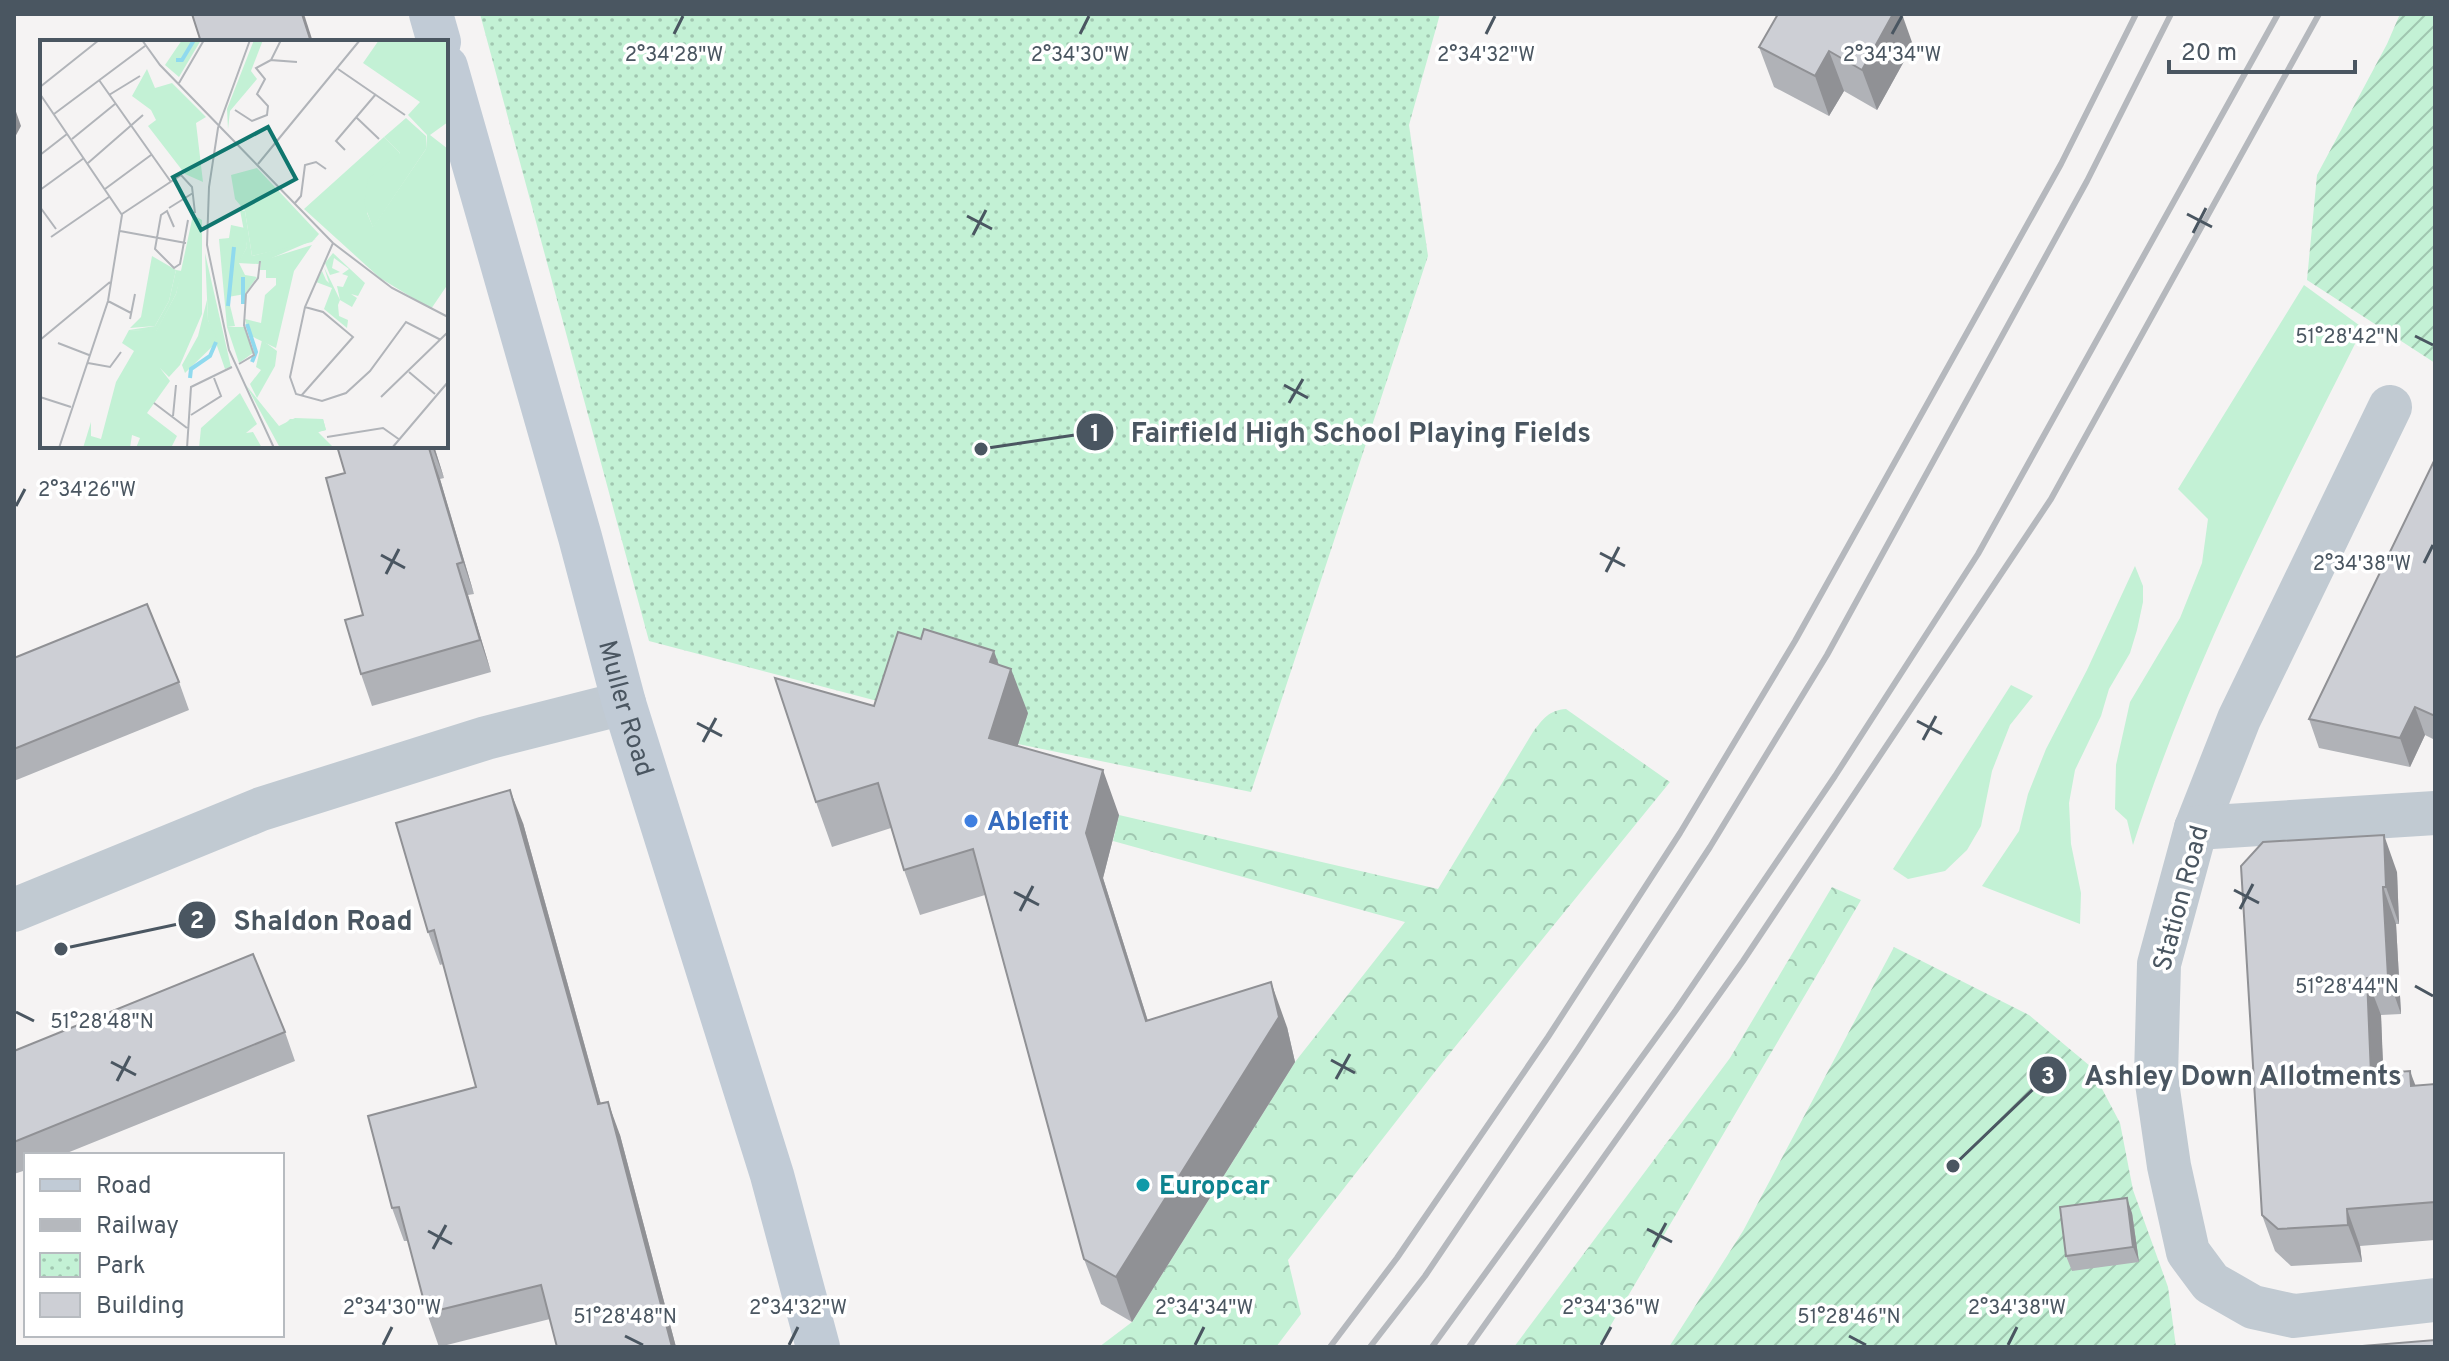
<svg xmlns="http://www.w3.org/2000/svg" width="2449" height="1361" viewBox="0 0 2449 1361" font-family="Overpass,sans-serif">
<style>
.grass{fill:#c3f1d5}
.forest{fill:url(#forest-crowns)}
.park{fill:url(#park-dots)}
.garden{fill:url(#garden-furrows)}
.lines{fill:none;stroke-linecap:round;stroke-linejoin:round}
.minor{stroke:#c1cad2;stroke-width:44}
.secondary{stroke:#c1cbd6;stroke-width:44}
.rail{stroke:#b5b8bd;stroke-width:6}
.wall{fill:#b0b2b7}
.shaded-wall{fill:#909195}
.building{fill:#cdcfd5;stroke:#909195;stroke-width:2}
.ticks{fill:none;stroke:#4a5661;stroke-width:3}
.shop-dot{fill:#3f7fe0;stroke:#fff;stroke-width:3}
.culture-dot{fill:#0f9aa8;stroke:#fff;stroke-width:3}
.labels{text-anchor:middle;stroke-width:7;stroke-linejoin:round;paint-order:stroke}
.street-label{font-size:26px;fill:#4a5661;stroke:#fff}
.shop-label{font-size:26px;font-weight:bold;fill:#366cbe;stroke:#fff;text-anchor:start}
.culture-label{font-size:26px;font-weight:bold;fill:#0d838f;stroke:#fff;text-anchor:start}
.inset-river{fill:none;stroke:#90daee;stroke-width:4}
.inset-road{fill:none;stroke:#b1b4b9;stroke-width:2}
.view{fill:#0f766e;fill-opacity:0.15;stroke:#0f766e;stroke-width:4}
.inset-edge{fill:none;stroke:#4a5661;stroke-width:4}
.ticks-label{font-size:20px;text-anchor:middle;fill:#4a5661;stroke:#fff;stroke-width:7;stroke-linejoin:round;paint-order:stroke}
.leader{fill:none;stroke:#4a5661;stroke-width:3}
.callout-dot{fill:#4a5661;stroke:#fff;stroke-width:3}
.mark-label{font-size:24px;text-anchor:middle;font-weight:bold;fill:#fff}
.callout-label{font-size:28px;text-anchor:middle;font-weight:bold;fill:#4a5661;stroke:#fff;stroke-width:7;stroke-linejoin:round;paint-order:stroke}
</style>
<defs>
<pattern id="forest-crowns" width="20" height="18" patternUnits="userSpaceOnUse" patternTransform="scale(2)"><rect width="20" height="18" fill="#c3f1d5"/><path d="M2 6a3 3 0 1 1 6 0M12 15a3 3 0 1 1 6 0" fill="none" stroke="#a0c6b0"/></pattern>
<pattern id="park-dots" width="8" height="8" patternUnits="userSpaceOnUse" patternTransform="scale(2)"><rect width="8" height="8" fill="#c3f1d5"/><path d="M2 2h.1M6 6h.1" fill="none" stroke="#a0c6b0" stroke-width="1.8" stroke-linecap="round"/></pattern>
<pattern id="garden-furrows" width="10" height="10" patternUnits="userSpaceOnUse" patternTransform="scale(2)"><rect width="10" height="10" fill="#c3f1d5"/><path d="M-1 1l2-2M0 10L10 0M9 11l2-2" fill="none" stroke="#a0c6b0"/></pattern>
</defs>
<rect width="100%" height="100%" fill="#f5f3f3"/>
<!-- grass -->
<g class="grass">
<path d="M2304 285 2363 328C2278 497 2191 664 2133 845L2127 820 2115 809 2116 765 2130 702 2180 618 2202 563 2208 519 2178 489Z"/>
<polygon points="2135,566 2143,586 2143,602 2137,630 2130,653 2109,689 2101,716 2075,770 2069,803 2071,844 2081,893 2080,924 1982,886 2019,831 2028,794 2046,749 2087,670"/>
<polygon points="2011,685 2033,696 2010,725 1992,771 1981,826 1967,850 1945,871 1908,879 1893,869"/>
</g>
<!-- forest -->
<g class="forest">
<path d="M1566 709 1670 782 1437 1069 1288 1260 1301 1314 1276 1347H1099L1132 1322 1295 1062 1405 922 1113 841 1119 815 1438 889 1533 732C1543 719 1549 710 1566 709Z"/>
<polygon points="1832,887 1861,900 1598,1347 1514,1347 1730,1058"/>
</g>
<!-- park -->
<polygon class="park" points="480,14 1440,14 1409,125 1428,256 1251,792 1018,744 904,708 649,641"/>
<!-- garden -->
<g class="garden">
<polygon points="2400,14 2435,14 2435,363 2307,280 2317,175 2387,44"/>
<polygon points="1894,947 2029,1015 2090,1066 2120,1123 2133,1190 2168,1287 2176,1347 1669,1347 1743,1231"/>
</g>
<g class="lines">
<!-- minor -->
<g class="minor">
<polyline points="2390,407 2239,719 2196,828 2159,964 2156,1076 2169,1166 2188,1252 2211,1283 2253,1307 2294,1316 2435,1300"/>
<polyline points="2196,828 2435,813"/>
<polyline points="14,910 261,809 486,738 624,703"/>
</g>
<!-- secondary -->
<g class="secondary">
<polyline points="431,14 439,42"/>
<path id="s1" d="M446 67 580 537 624 703 772 1175 818 1347"/>
</g>
<!-- rail -->
<g class="rail">
<polyline points="1330,1347 1397,1258 1548,1037 1680,833 1795,641 2061,164 2136,14"/>
<polyline points="1370,1347 1425,1276 1578,1049 1710,847 1827,655 2087,181 2171,14"/>
<polyline points="1432,1347 1676,1010 1835,776 1978,554 2278,14"/>
<polyline points="1469,1347 1743,961 2051,499 2319,14"/>
</g>
</g>
<!-- wall -->
<g class="wall">
<polygon points="1913,45 1877,110 1844,91 1829,116 1774,87 1759,47"/>
<polygon points="337,446 434,446 444,478 440,479 474,594 468,595 491,672 372,706 361,674 363,615 345,473"/>
<polygon points="2435,459 2435,740 2425,735 2410,767 2319,748 2309,719"/>
<polygon points="14,658 179,682 189,710 14,781"/>
<polygon points="874,706 1028,713 1017,746 1119,815 1103,878 1148,1021 1287,1027 1295,1062 1132,1322 1101,1304 1084,1259 985,895 920,915 904,870 891,828 832,847 816,802"/>
<polygon points="523,823 601,1104 620,1135 676,1347 550,1319 439,1347 427,1313 408,1241 404,1241 392,1208 476,1087 443,964 440,965 428,932"/>
<polygon points="2241,866 2397,872 2399,924 2396,924 2401,1014 2381,1015 2383,1073 2416,1086 2435,1084 2435,1240 2360,1246 2362,1262 2291,1266 2275,1251 2262,1215"/>
<polygon points="285,1032 295,1061 62,1155 26,1155 26,1170 14,1174 14,1051"/>
<polygon points="2132,1213 2139,1262 2072,1271 2066,1256"/>
</g>
<!-- shaded-wall -->
<g class="shaded-wall">
<polygon points="302,14 304,14 313,42 311,42"/>
<polygon points="1883,14 1902,14 1913,45 1877,110 1862,70"/>
<polygon points="1829,51 1844,91 1829,116 1815,76"/>
<polygon points="14,106 21,126 14,139"/>
<polygon points="432,446 434,446 444,478"/>
<polygon points="429,448 440,479 474,594 463,562"/>
<polygon points="457,564 468,595 491,672 480,640"/>
<polygon points="994,651 1006,685 1011,669 1028,713 1006,783 989,738 990,662"/>
<polygon points="2415,707 2425,735 2410,767 2400,738"/>
<polygon points="1103,770 1119,815 1103,878 1162,1066 1146,1021 1086,833"/>
<polygon points="510,790 523,823 610,1137 598,1104"/>
<polygon points="2384,835 2397,872 2399,924 2386,887"/>
<polygon points="2383,887 2396,924 2401,1014 2388,977"/>
<polygon points="2367,978 2381,1015 2385,1110 2371,1074"/>
<polygon points="1271,982 1287,1027 1295,1062 1132,1322 1116,1277"/>
<polygon points="2410,1071 2424,1108 2411,1086"/>
<polygon points="608,1102 620,1135 676,1347 672,1347"/>
<polygon points="2127,1198 2132,1213 2139,1262 2133,1247"/>
<polygon points="2347,1209 2360,1246 2362,1262 2348,1225"/>
</g>
<!-- building -->
<g class="building">
<polygon points="192,14 302,14 311,42 201,42"/>
<polygon points="1778,14 1893,14 1862,70 1829,51 1815,76 1759,47"/>
<polygon points="337,446 432,446 429,448 463,562 457,564 480,640 361,674 345,620 363,615 326,478 345,473"/>
<polygon points="2435,459 2435,716 2415,707 2400,738 2309,719"/>
<polygon points="147,604 179,682 14,749 14,658"/>
<polygon points="924,629 994,651 990,662 1011,669 989,738 1103,770 1086,833 1146,1021 1271,982 1279,1017 1116,1277 1084,1259 973,849 904,870 878,783 816,802 775,678 874,706 898,632 921,639"/>
<polygon points="510,790 598,1104 608,1102 672,1347 676,1347 557,1347 541,1285 427,1313 399,1207 392,1208 368,1116 476,1087 434,930 428,932 396,823"/>
<polygon points="2384,835 2386,887 2383,887 2388,977 2367,978 2371,1074 2410,1071 2411,1086 2435,1084 2435,1202 2347,1209 2348,1225 2278,1229 2262,1215 2241,866 2263,842"/>
<polygon points="253,954 285,1032 14,1142 14,1051"/>
<polygon points="2127,1198 2133,1247 2066,1256 2060,1207"/>
<polygon points="2435,1340 2435,1347 2350,1347"/>
</g>
<!-- ticks -->
<path class="ticks" d="M674 34 683 16M1080 34 1089 16M1486 34 1495 16M1892 34 1902 16M2187 214 2212 227M967 216 992 229M2193 233 2206 208M973 235 986 210M2415 336 2433 345M1284 385 1308 398M1289 403 1303 379M16 506 25 489M1600 553 1625 566M381 555 405 568M2424 563 2433 545M1606 572 1619 547M386 574 399 549M1917 721 1942 734M697 723 722 736M1923 740 1936 716M703 742 716 718M2234 890 2259 903M1014 892 1039 905M2240 909 2253 884M1020 911 1033 886M2415 986 2433 996M16 1012 34 1021M1331 1060 1355 1073M111 1062 136 1075M1336 1079 1350 1054M117 1081 130 1056M1647 1229 1672 1242M428 1231 452 1244M1653 1247 1666 1223M433 1249 446 1225M625 1336 643 1345M1849 1336 1866 1345M383 1345 392 1327M789 1345 798 1327M1195 1345 1204 1327M1601 1345 1611 1327M2008 1345 2017 1327"/>
<!-- markers -->
<circle class="shop-dot" cx="971" cy="821" r="8"/>
<circle class="culture-dot" cx="1143" cy="1185" r="8"/>
<g class="labels">
<!-- street labels -->
<g class="street-label">
<text dy="9" stroke="none"><textPath href="#s1" startOffset="666">Muller Road</textPath></text>
<text transform="translate(2180 898) rotate(-75)" y="9">Station Road</text>
</g>
<!-- shop labels -->
<g class="shop-label">
<text x="987" y="830">Ablefit</text>
</g>
<!-- culture labels -->
<g class="culture-label">
<text x="1159" y="1194">Europcar</text>
</g>
</g>
<!-- overview -->
<g transform="translate(40 40)">
<rect width="408" height="408" fill="#f5f3f3"/>
<path d="M191 185 205 188 207 207 199 223 205 235 217 237 205 254 188 257 195 286 187 287 179 199 189 198ZM272 205 254 231 236 308 209 295 205 279 221 283 225 255 236 245V238H226V230H220L221 221ZM165 213 191 327 185 329 168 280ZM293 213 325 243 318 256 311 254 317 258 312 267 300 260 298 265 299 276 308 280 307 288 284 269 292 248 276 242 282 231 286 240 289 243 284 227 300 260 297 246 303 247 308 236 302 234 309 229 294 218 292 228 300 232 290 235 285 223ZM206 345 239 386 255 378 283 379 286 390 278 392 294 408H240Z" fill="#c3f1d5"/>
<path d="M214 0H223L211 31 217 39 190 71 188 89 187 69ZM200 170 205 171 212 216 276 199 218 224 198 223 207 207ZM136 230 142 231 136 254 116 292 89 290 115 286 129 261ZM222 300 237 311 235 326 217 358 210 344 221 330 216 327Z" fill="#c3f1d5"/>
<path d="M142 0H161L139 37 125 25ZM339 0H408V82L390 95 408 109V244L391 269 340 238 264 169 344 97 360 113 327 173 333 187 386 109 387 95 368 75 380 62 323 23ZM217 128 279 194 272 202 212 216 205 171 195 159 191 135ZM112 216 136 230 129 261 115 286 90 288 101 277ZM187 287H204L213 313 199 323ZM200 353 217 384 206 393 213 392 222 408H159L161 388ZM250 379H283L286 390 278 392 288 408H250L251 402 235 394Z" fill="#c3f1d5"/>
<path d="M107 29 115 48 132 43 166 77 156 83 163 142 145 134 108 86 116 80 111 70 92 56ZM366 78 386 96V109L333 188 324 164 328 139 360 113 344 97ZM153 175 162 180V274L140 325 129 337 120 328 130 341 107 373 137 396 131 408H96L100 398 92 395 90 408H43L51 382V396L61 399 76 342 94 311 82 303 89 290 116 291 136 254ZM167 260 168 280 178 301 145 333 142 325 158 296Z" fill="#c3f1d5"/>
<path class="inset-river" d="M136 20H142L154 0M203 237V264M188 266 194 207M207 284 216 312 212 322M150 338 151 329 170 316 176 302"/>
<path class="inset-road" d="M102 0 120 25 293 203 352 248 408 277M210 0 178 88 169 147 167 205 189 310 234 408M241 0 231 20 257 22M298 29 365 75M59 40 131 142M139 43 164 0M0 47 59 0M0 54 82 175 68 261 19 408M69 55 100 36M195 70 212 81 227 75 228 66 217 54 225 39 216 28 231 20M14 74 105 6M317 78 339 99M32 99 75 64M305 110 296 101 336 54M0 115 27 94M48 123 103 75M218 124 320 0M65 149 111 115M0 150 44 118M255 163 261 156 265 125 276 122 286 129M0 167 16 189M129 168 153 153M82 174 141 135 152 147 155 173M134 187 127 171 121 175 115 209 134 228 140 224 148 180M80 191 146 203M11 197 69 157M293 203 265 267 250 337 256 354 282 361 306 353 330 331 366 282 401 300M68 261 91 273M90 279 95 254M0 300 70 242M18 303 49 315M48 323 70 327 81 312M199 324 214 315 204 285 206 254 218 238 220 221M369 332 395 354M261 356 313 297 283 272 265 267M0 357 31 367M341 357 408 292M114 363 147 388M151 375 181 356 174 338M133 376 136 345M287 397 343 388 360 400M147 408 151 347 192 327M352 408 408 342"/>
<path class="view" d="M228 87 256 139 161 190 133 137Z"/>
<rect width="408" height="408" class="inset-edge"/>
</g>
<g class="ticks-label">
<text x="674" y="61">2°34'28"W</text>
<text x="1080" y="61">2°34'30"W</text>
<text x="1486" y="61">2°34'32"W</text>
<text x="1892" y="61">2°34'34"W</text>
<text x="2347" y="343">51°28'42"N</text>
<text x="87" y="496">2°34'26"W</text>
<text x="2362" y="570">2°34'38"W</text>
<text x="2347" y="993">51°28'44"N</text>
<text x="102" y="1028">51°28'48"N</text>
<text x="392" y="1314">2°34'30"W</text>
<text x="798" y="1314">2°34'32"W</text>
<text x="1204" y="1314">2°34'34"W</text>
<text x="1611" y="1314">2°34'36"W</text>
<text x="2017" y="1314">2°34'38"W</text>
<text x="625" y="1323">51°28'48"N</text>
<text x="1849" y="1323">51°28'46"N</text>
</g>
<!-- callouts -->
<path class="leader" d="M981 449L1095 432M61 949L197 920M1953 1166L2048 1075"/>
<g class="callout-dot">
<circle cx="981" cy="449" r="8"/>
<circle cx="61" cy="949" r="8"/>
<circle cx="1953" cy="1166" r="8"/>
<circle cx="1095" cy="432" r="20"/>
<circle cx="197" cy="920" r="20"/>
<circle cx="2048" cy="1075" r="20"/>
</g>
<g class="mark-label">
<text x="1095" y="441">1</text>
<text x="197" y="928">2</text>
<text x="2048" y="1084">3</text>
</g>
<g class="callout-label">
<text x="1361" y="442">Fairfield High School Playing Fields</text>
<text x="323" y="930">Shaldon Road</text>
<text x="2243" y="1085">Ashley Down Allotments</text>
</g>
<!-- border -->
<rect width="2449" height="1361" fill="none" stroke="#4a5661" stroke-width="32"/>
<!-- legend -->
<rect x="24" y="1153" width="260" height="184" fill="#ffffff" stroke="#b7bbc0" stroke-width="2"/>
<rect x="40" y="1179" width="40" height="12" fill="#c1cbd6" stroke="#b7bbc0" stroke-width="2"/>
<text x="96" y="1193" font-size="24" fill="#4a5661">Road</text>
<rect x="40" y="1219" width="40" height="12" fill="#b5b8bd" stroke="#b7bbc0" stroke-width="2"/>
<text x="96" y="1233" font-size="24" fill="#4a5661">Railway</text>
<rect x="40" y="1253" width="40" height="24" fill="url(#park-dots)" stroke="#b7bbc0" stroke-width="2"/>
<text x="96" y="1273" font-size="24" fill="#4a5661">Park</text>
<rect x="40" y="1293" width="40" height="24" fill="#cdcfd5" stroke="#b7bbc0" stroke-width="2"/>
<text x="96" y="1313" font-size="24" fill="#4a5661">Building</text>
<!-- scale -->
<path d="M2169 60v12h186v-12" fill="none" stroke="#4a5661" stroke-width="4"/>
<text x="2181" y="60" font-size="24" fill="#4a5661" stroke="#ffffff" stroke-width="6" paint-order="stroke">20 m</text>
</svg>
